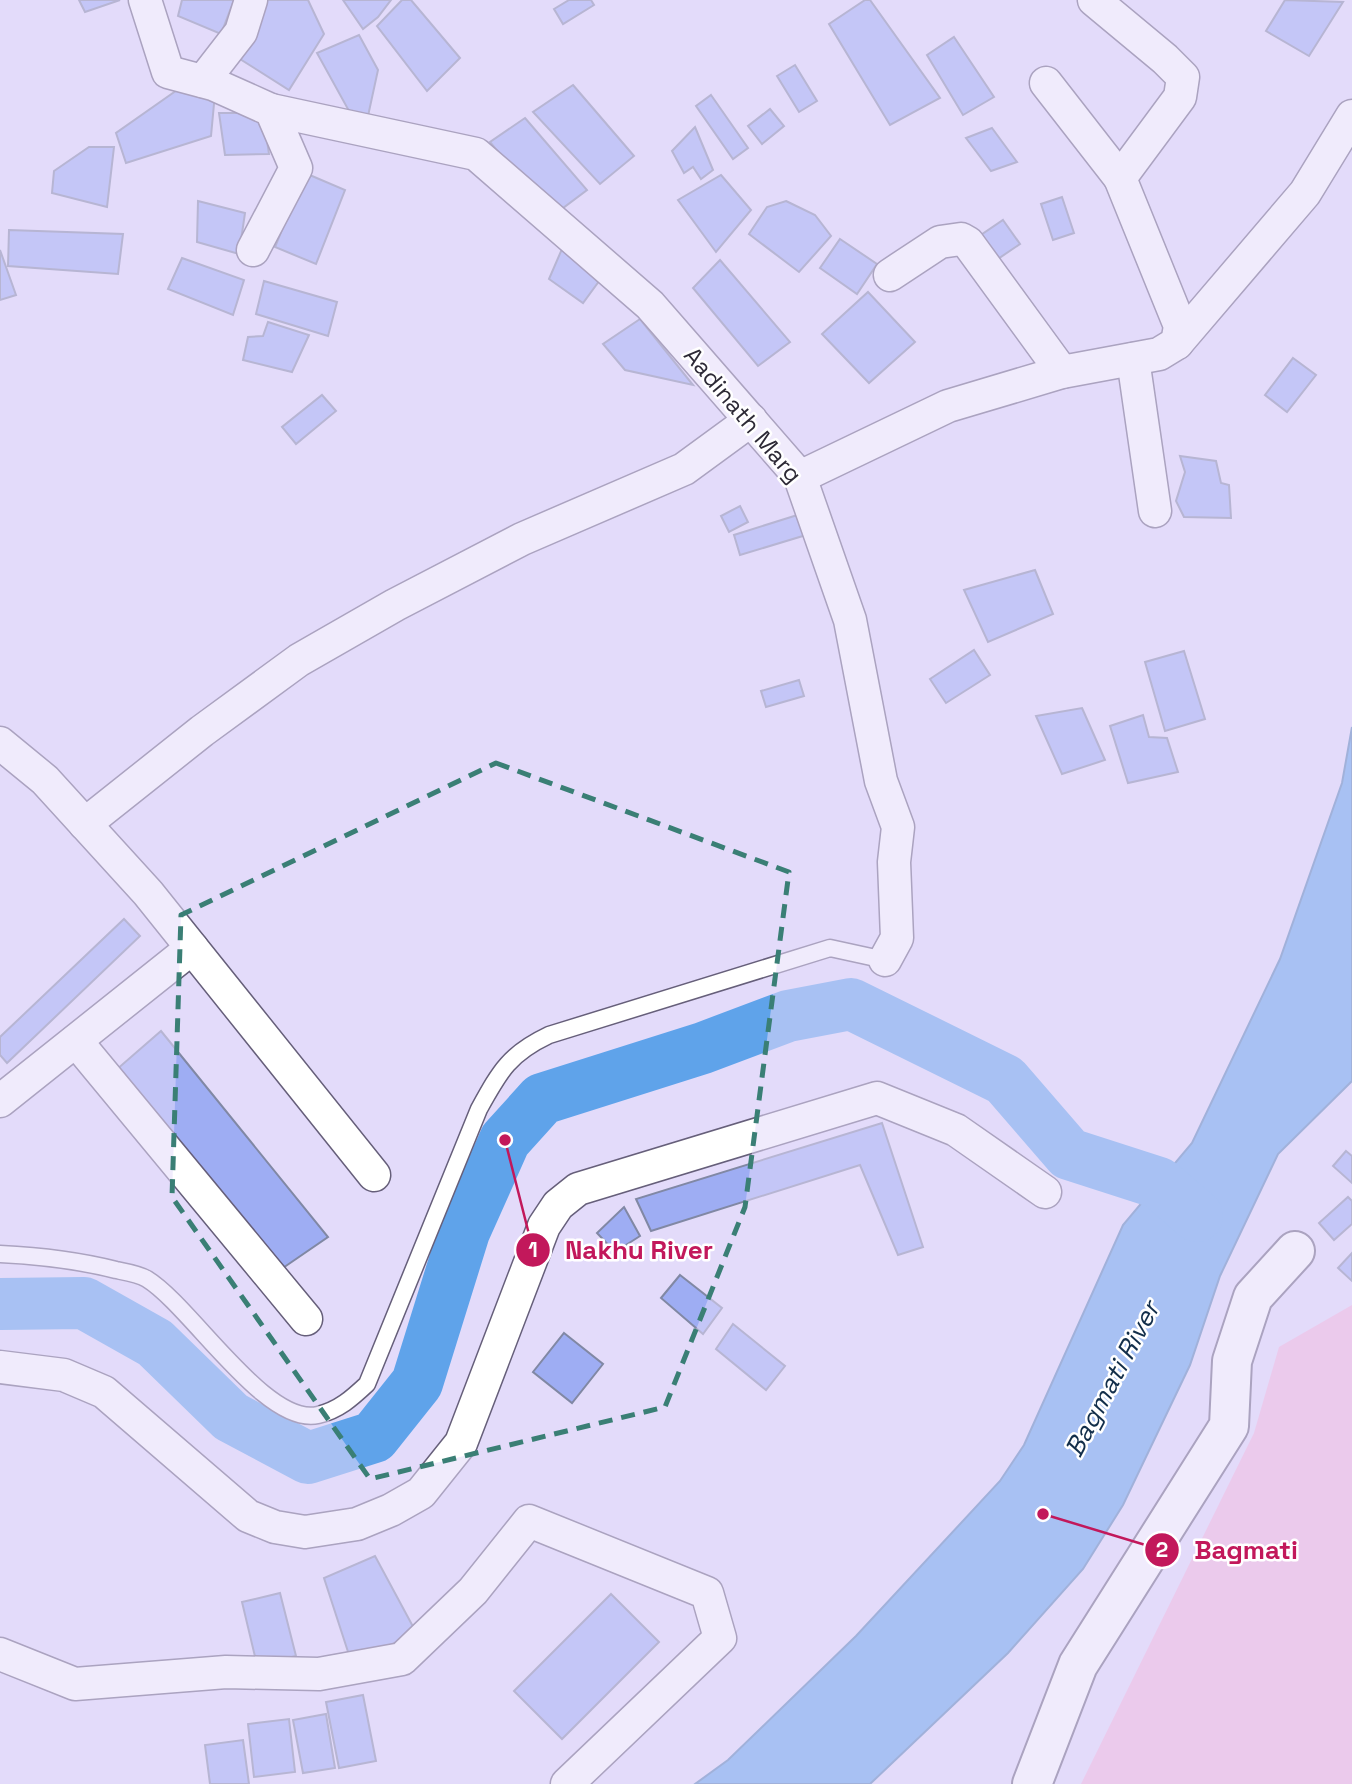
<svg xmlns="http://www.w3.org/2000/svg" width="1352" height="1784" viewBox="0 0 1352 1784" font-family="'Space Grotesk',sans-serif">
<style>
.green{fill:#f4b6dc}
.water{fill:#5fa3ea;stroke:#507fb4;stroke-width:2}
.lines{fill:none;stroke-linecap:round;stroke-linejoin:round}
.river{stroke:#5fa3ea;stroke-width:52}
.building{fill:#9eadf3;stroke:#8188a4;stroke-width:2}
.service-casing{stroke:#665f7a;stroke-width:19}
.minor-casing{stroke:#665f7a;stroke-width:35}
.tertiary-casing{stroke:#665f7a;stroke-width:42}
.service{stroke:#fff;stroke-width:16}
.minor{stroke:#fff;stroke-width:32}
.tertiary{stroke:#fff;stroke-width:38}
.marked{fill:none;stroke:#3a7f75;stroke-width:5;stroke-dasharray:14 9;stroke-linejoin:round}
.labels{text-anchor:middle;stroke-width:5;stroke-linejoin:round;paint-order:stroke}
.street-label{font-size:24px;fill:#2d2a36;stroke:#fff}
.water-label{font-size:26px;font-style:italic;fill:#122e4a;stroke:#fff}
.leader{fill:none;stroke:#c2185b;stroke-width:2.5}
.callout-dot{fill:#c2185b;stroke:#fff;stroke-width:2.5}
.mark-label{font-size:21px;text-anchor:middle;font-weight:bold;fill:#fff}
.callout-label{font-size:26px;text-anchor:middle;font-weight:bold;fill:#c2185b;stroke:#fff;stroke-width:5;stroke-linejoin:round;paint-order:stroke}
</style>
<rect width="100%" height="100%" fill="#e3dbfa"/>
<!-- green -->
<polygon class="green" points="1352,1305 1352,1784 1081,1784 1254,1433 1279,1347"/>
<!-- water -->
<polygon class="water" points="1352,727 1352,1081 1278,1154 1220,1276 1190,1365 1123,1505 1083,1569 1008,1653 870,1784 695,1784 728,1760 856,1636 1000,1481 1024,1445 1123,1225 1192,1143 1280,959 1342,783"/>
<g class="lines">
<!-- river -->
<polyline class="river" points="0,1304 84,1303 155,1343 231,1417 308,1458 374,1437 417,1383 464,1232 505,1140 542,1099 703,1048 788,1016 851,1004 1005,1080 1069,1154 1159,1183 1197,1216"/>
</g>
<!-- building -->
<g class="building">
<polygon points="79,0 120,0 85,12"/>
<polygon points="182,0 234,0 221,34 178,16"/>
<polygon points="268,0 308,0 324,34 289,90 232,54"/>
<polygon points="343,0 391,0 378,17 363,29"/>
<polygon points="402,0 411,0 460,58 427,91 377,26"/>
<polygon points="569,0 591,0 594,5 563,24 554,9"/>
<polygon points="865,0 870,0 940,98 890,125 829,24"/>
<polygon points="1285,0 1343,2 1309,56 1266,31"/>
<polygon points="359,35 378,70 368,116 349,111 317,53"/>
<polygon points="954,37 994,97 963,115 927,55"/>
<polygon points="795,65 817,101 799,112 777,76"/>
<polygon points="573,85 634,156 600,184 533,112"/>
<polygon points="180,88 215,93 211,136 126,163 116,133"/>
<polygon points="711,95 748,148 733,159 696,106"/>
<polygon points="770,109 784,126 762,144 748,126"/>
<polygon points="219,113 263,113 269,154 225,155"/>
<polygon points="525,118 587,190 551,217 490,142"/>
<polygon points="695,127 713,170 701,179 693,167 684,173 672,151"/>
<polygon points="992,128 1017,162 991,171 966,138"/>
<polygon points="89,147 114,147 107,207 52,193 54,171"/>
<polygon points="305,173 345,190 316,264 275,247"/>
<polygon points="721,175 751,210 716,252 678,200"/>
<polygon points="1062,197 1074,233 1053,240 1041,204"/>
<polygon points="198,201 245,213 239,254 197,242"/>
<polygon points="786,201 815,215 831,236 799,272 749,234 767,207"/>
<polygon points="1003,220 1020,244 989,265 972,241"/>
<polygon points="9,230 123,234 118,274 8,266"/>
<polygon points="840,239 877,264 857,294 820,268"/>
<polygon points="565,242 605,273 583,303 549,279"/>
<polygon points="0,250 16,295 0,300"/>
<polygon points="182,258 244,280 233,315 168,289"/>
<polygon points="720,260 790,342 758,366 693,288"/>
<polygon points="264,281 337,302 328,336 256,314"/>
<polygon points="868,292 915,342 869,383 822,334"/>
<polygon points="640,319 693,385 625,370 603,344"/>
<polygon points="268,322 309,335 292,372 243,360 248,337 263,336"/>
<polygon points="1293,358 1316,375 1287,412 1265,395"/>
<polygon points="322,395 336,411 296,444 282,427"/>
<polygon points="1180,456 1216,461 1221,483 1229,485 1231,518 1184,517 1176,501 1185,472"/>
<polygon points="740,506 748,522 729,532 721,516"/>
<polygon points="810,511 816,532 740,555 734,535"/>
<polygon points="1035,570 1053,614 988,642 964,590"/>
<polygon points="974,650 990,675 946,703 930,679"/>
<polygon points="1184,651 1205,719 1165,731 1145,662"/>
<polygon points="799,680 804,696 766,707 761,691"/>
<polygon points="1082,708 1105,760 1062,774 1036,716"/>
<polygon points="1143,715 1149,737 1167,738 1178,772 1128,783 1110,726"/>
<polygon points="124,919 140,936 7,1063 0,1055 0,1037"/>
<polygon points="161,1031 328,1237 280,1270 116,1070"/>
<polygon points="882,1123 923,1247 898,1255 860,1165 651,1231 636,1199"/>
<polygon points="1346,1151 1352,1156 1352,1183 1333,1166"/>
<polygon points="1348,1197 1352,1201 1352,1224 1334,1240 1319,1223"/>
<polygon points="624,1207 640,1236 615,1252 597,1233"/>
<polygon points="1352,1253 1352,1281 1338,1268"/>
<polygon points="680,1275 722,1308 703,1334 661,1298"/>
<polygon points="733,1324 785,1366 766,1390 716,1349"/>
<polygon points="564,1333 603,1364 572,1403 533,1372"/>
<polygon points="375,1556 417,1634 351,1661 324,1578"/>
<polygon points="280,1593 296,1656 257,1665 242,1602"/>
<polygon points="611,1594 659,1642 562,1739 514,1691"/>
<polygon points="363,1695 376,1761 339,1768 326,1702"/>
<polygon points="326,1714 335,1768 303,1773 293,1720"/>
<polygon points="289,1719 295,1772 254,1777 248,1724"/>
<polygon points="243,1740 249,1784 210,1784 205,1745"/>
</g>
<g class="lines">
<defs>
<path id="service" d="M0 1254C40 1256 77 1260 116 1270 126 1272 139 1274 147 1279 191 1306 266 1427 318 1415 339 1410 352 1398 367 1384L479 1109C500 1071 509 1054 549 1035L830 948 885 960"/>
<g id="minor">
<polyline points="145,0 168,72 213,84 271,110 296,168 253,250"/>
<polyline points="203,81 241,32 251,0"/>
<polyline points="1046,83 1120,178"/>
<polyline points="271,110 476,154 650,305 800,477 850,620 881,781 898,827 894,862 897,938 885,960"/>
<polyline points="890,275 940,242 961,239 968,243 1062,372"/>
<polyline points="1177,343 1305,193 1352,116"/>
<polyline points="1133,359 1155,511"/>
<polyline points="800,477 948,406 1062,372 1159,354 1177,343 1180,326 1120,178 1180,97 1183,77 1165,59 1094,0"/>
<polyline points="0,743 45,780 148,893 374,1175"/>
<polyline points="85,824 202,731 299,660 395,605 522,539 684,469 751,420"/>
<polyline points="76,1041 306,1319"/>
<polyline points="0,1101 192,948"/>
<polyline points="0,1367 64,1375 104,1392 248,1516 275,1527 305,1532 357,1524 391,1510 421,1493 461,1443 544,1226 558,1205 578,1189 877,1098 956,1130 1045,1192"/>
<polyline points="0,1654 75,1684 226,1672 319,1674 402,1659 473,1591 529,1521 707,1593 720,1638 567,1784"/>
</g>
<polyline id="tertiary" points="1032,1784 1078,1665 1229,1426 1232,1361 1253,1297 1295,1251"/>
</defs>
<!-- service casing -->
<use href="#service" class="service-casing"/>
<!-- minor casing -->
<use href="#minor" class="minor-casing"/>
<!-- tertiary casing -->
<use href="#tertiary" class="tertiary-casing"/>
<!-- service -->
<use href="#service" class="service"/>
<!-- minor -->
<use href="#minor" class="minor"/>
<!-- tertiary -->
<use href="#tertiary" class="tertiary"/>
</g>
<!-- marked area -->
<path d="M0 0H1352V1784H0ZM496 763 789 872 745 1207 665 1407 370 1479 172 1197 181 915Z" fill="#e3dbfa" fill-opacity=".55" fill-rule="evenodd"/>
<path class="marked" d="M496 763 789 872 745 1207 665 1407 370 1479 172 1197 181 915Z"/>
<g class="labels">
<!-- street labels -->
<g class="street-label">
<text transform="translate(743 415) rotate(50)" y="8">Aadinath Marg</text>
</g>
<!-- water labels -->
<g class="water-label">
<text transform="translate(1112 1379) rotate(-62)" y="9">Bagmati River</text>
</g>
</g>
<!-- callouts -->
<path class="leader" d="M505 1140L533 1250M1043 1514L1162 1550"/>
<g class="callout-dot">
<circle cx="505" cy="1140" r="7"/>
<circle cx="1043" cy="1514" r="7"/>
<circle cx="533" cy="1250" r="18"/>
<circle cx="1162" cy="1550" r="18"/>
</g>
<g class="mark-label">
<text x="533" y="1257">1</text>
<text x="1162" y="1557">2</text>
</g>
<g class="callout-label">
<text x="639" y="1259">Nakhu River</text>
<text x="1246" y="1559">Bagmati</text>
</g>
</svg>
